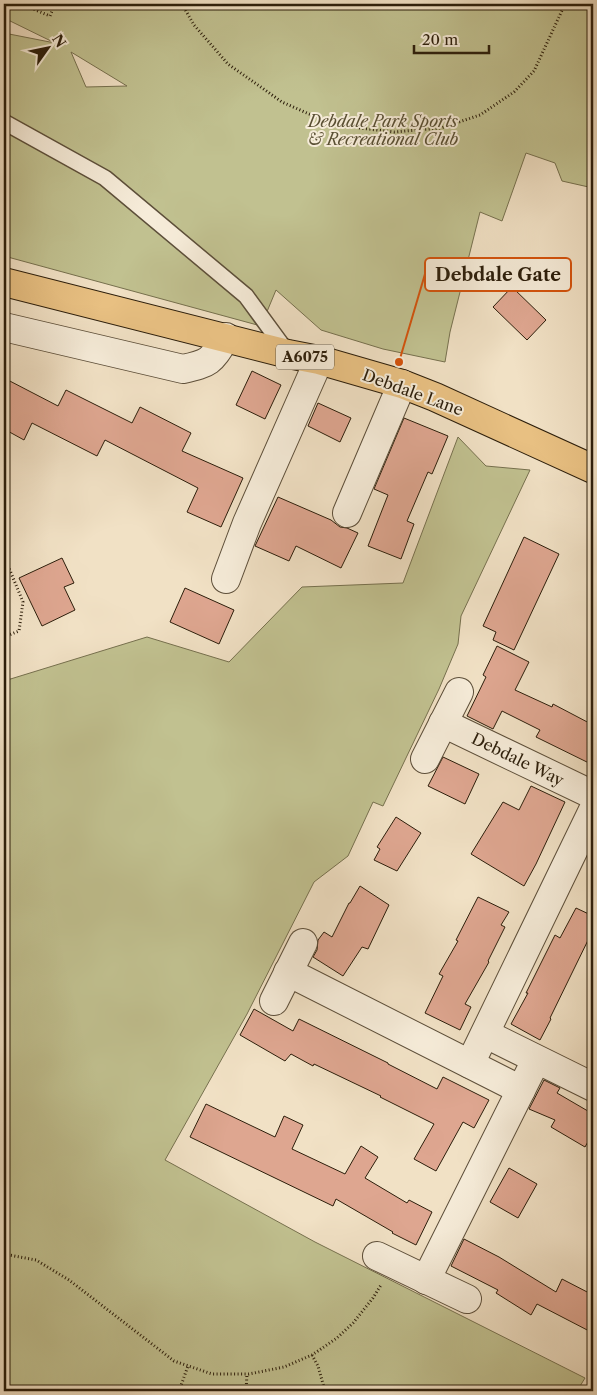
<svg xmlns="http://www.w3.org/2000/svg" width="597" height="1395" viewBox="0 0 597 1395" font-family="'Libre Caslon Text',serif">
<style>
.green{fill:#c1c190;stroke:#76704e;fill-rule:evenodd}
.building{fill:#dea690;stroke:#2c1e0b}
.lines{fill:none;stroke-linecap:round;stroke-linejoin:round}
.service-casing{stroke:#5d4f3a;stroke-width:18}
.minor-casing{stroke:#5d4f3a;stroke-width:30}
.primary-casing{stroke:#2c1e0b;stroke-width:30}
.path{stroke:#2c1e0b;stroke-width:3;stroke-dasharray:1 2.5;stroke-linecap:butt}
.service{stroke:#f6ecd9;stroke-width:15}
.minor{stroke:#f6ecd9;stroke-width:28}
.primary{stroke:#e8c082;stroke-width:28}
.labels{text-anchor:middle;stroke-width:4;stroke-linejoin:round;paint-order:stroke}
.shield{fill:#f6ecd9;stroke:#695c49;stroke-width:1}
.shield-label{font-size:15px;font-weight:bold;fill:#2c1e0b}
.park-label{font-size:16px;font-style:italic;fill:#594f33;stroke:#f6ecd9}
.street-label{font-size:16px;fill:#2c1e0b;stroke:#f6ecd9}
.leader{fill:none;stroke:#d5530c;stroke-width:2}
.callout-dot{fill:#d5530c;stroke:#f6ecd9;stroke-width:2}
.callout{fill:#f6ecd9;stroke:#d5530c;stroke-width:2}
.callout-label{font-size:18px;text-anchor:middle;font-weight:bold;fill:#2c1e0b}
</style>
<rect width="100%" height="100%" fill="#f1e1c5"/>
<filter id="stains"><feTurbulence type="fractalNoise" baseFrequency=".004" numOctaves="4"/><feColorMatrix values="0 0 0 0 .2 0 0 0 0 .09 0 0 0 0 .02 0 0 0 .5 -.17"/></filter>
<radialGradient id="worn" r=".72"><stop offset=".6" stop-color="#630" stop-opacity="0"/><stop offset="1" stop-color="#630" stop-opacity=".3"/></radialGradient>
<!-- green -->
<g class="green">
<path d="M4 4H593V188L562 181 555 163 526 153 502 221 480 212 450 332 445 362 383 349 321 330 276 290 261 326 4 256V33L55 43 4 18ZM71 52 127 86 86 87Z"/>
<polygon points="458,437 486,466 530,470 461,616 458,644 439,689 383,806 373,802 348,856 314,882 247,1014 165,1160 315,1242 585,1378 577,1391 4,1391 4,681 147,637 229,662 302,587 403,583"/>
</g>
<!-- building -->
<g class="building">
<polygon points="512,287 546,320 527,340 493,307"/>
<polygon points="252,371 281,385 265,419 236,405"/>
<polygon points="4,378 58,406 66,390 132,423 140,407 191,433 182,451 243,478 221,527 187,512 198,488 105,440 97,456 32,423 24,440 4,429"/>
<polygon points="318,403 351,418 340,442 308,426"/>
<polygon points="404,418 448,436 432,474 428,472 407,521 414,524 401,559 368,546 388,495 374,489"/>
<polygon points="278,497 331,520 340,527 347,528 358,533 341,568 296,546 289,561 255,546"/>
<polygon points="524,537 559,554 514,650 493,640 496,632 483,626"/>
<polygon points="62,558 74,583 64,587 75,610 42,626 19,578"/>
<polygon points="185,588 234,610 219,644 170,622"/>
<polygon points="497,646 529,662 515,690 552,707 553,704 593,725 593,765 536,737 540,730 502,711 493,729 467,716 486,677 483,675"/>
<polygon points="443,757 479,774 465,804 428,786"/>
<polygon points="531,786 565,802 536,864 524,886 471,854 503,802 519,810"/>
<polygon points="396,817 421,833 397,871 374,860 380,849 377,847"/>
<polygon points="360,886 389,905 368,949 362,947 343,976 313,957 317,950 318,940 324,932 332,937 349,903 350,903"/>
<polygon points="478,897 509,912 501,925 505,927 488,961 489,962 465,1004 471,1007 460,1030 425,1013 443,976 439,974 458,941 456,940"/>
<polygon points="576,908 593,916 593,930 550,1018 551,1019 540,1040 511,1024 528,993 526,993 555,935 560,938"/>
<polygon points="254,1009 293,1031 299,1019 388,1063 388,1064 437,1089 443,1077 489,1100 474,1128 463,1122 436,1171 414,1159 434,1124 380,1097 381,1096 314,1064 313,1066 291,1054 285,1061 240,1035"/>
<polygon points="544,1080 560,1088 557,1093 593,1114 593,1133 585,1147 551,1127 555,1120 529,1109"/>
<polygon points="206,1104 275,1137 284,1116 303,1125 292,1149 345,1174 361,1146 378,1157 365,1178 407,1203 409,1200 432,1212 416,1245 392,1233 393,1232 336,1199 333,1206 190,1137"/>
<polygon points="509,1168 537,1184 518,1218 490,1202"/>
<polygon points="464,1239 499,1257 556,1292 562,1279 593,1295 593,1333 537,1304 531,1315 496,1293 498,1290 451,1266"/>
</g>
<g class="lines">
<defs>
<polyline id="service" points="4,122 105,178 246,296 287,352"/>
<g id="minor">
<path d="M4 327 183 369C211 363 211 361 226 337"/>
<polyline points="347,513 402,384"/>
<polyline points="226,579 247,523 319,360"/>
<polyline points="443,723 593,795"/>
<polyline points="425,759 459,692"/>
<polyline points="288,972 521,1090"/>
<polyline points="274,1001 303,943"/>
<polyline points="486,1034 593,1087"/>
<polyline points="470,1064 593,810"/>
<polyline points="377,1256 467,1299"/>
<polyline points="426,1280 536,1060"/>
</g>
<polyline id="primary" points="4,282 288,354 319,360 402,384 435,397 593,469"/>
</defs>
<!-- service casing -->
<use href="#service" class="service-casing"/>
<!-- minor casing -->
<use href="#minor" class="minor-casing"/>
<!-- primary casing -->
<use href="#primary" class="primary-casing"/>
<!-- path -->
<g class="path">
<polyline points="21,4 50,16 55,4"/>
<polyline points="182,4 194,25 228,64 282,102 334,125 394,132 441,128 480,115 514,92 534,71 565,4"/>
<polyline points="4,556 23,602 19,631 4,637"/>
<polyline points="4,1256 9,1255 36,1260 69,1280 174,1361 212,1374 249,1374 284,1367 312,1355 337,1338 353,1323 373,1298 381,1285"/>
<polyline points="312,1355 318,1366 325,1391"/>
<polyline points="179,1391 188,1366"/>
<polyline points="246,1391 247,1374"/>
</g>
<!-- service -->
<use href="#service" class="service"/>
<!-- minor -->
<use href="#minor" class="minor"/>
<!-- primary -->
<use href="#primary" class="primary"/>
</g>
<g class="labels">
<!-- shield labels -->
<rect class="shield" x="276" y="344.5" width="58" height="25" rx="4"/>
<g class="shield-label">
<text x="305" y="362">A6075</text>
</g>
<!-- park labels -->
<g class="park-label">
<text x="383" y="127">Debdale Park Sports<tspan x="383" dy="18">&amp; Recreational Club</tspan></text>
</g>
<!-- street labels -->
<g class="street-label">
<text transform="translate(413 392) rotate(20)" y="6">Debdale Lane</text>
<text transform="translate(518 759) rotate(26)" y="6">Debdale Way</text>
</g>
</g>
<!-- callouts -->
<path class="leader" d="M399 362L425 274"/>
<circle class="callout-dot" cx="399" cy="362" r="5"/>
<rect class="callout" x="425" y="258" width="146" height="33" rx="5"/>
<g class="callout-label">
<text x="498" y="281">Debdale Gate</text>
</g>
<!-- margin -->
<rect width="597" height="1395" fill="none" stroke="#f1e1c5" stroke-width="20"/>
<rect x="5" y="5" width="587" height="1385" fill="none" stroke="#2c1e0b" stroke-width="2.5"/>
<rect x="10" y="10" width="577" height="1375" fill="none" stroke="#2c1e0b"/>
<!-- north arrow -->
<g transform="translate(48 48) rotate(57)" stroke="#f6ecd9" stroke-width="4" paint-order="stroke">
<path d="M0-4L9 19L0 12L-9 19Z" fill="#2c1e0b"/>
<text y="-8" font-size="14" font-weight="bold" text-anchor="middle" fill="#2c1e0b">N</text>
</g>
<!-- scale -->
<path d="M414 45v8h75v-8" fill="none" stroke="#2c1e0b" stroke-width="2.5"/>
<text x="422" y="45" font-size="15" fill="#2c1e0b" stroke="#f6ecd9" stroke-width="4" paint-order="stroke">20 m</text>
<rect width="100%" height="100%" filter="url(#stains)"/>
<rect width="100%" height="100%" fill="url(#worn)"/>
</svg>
